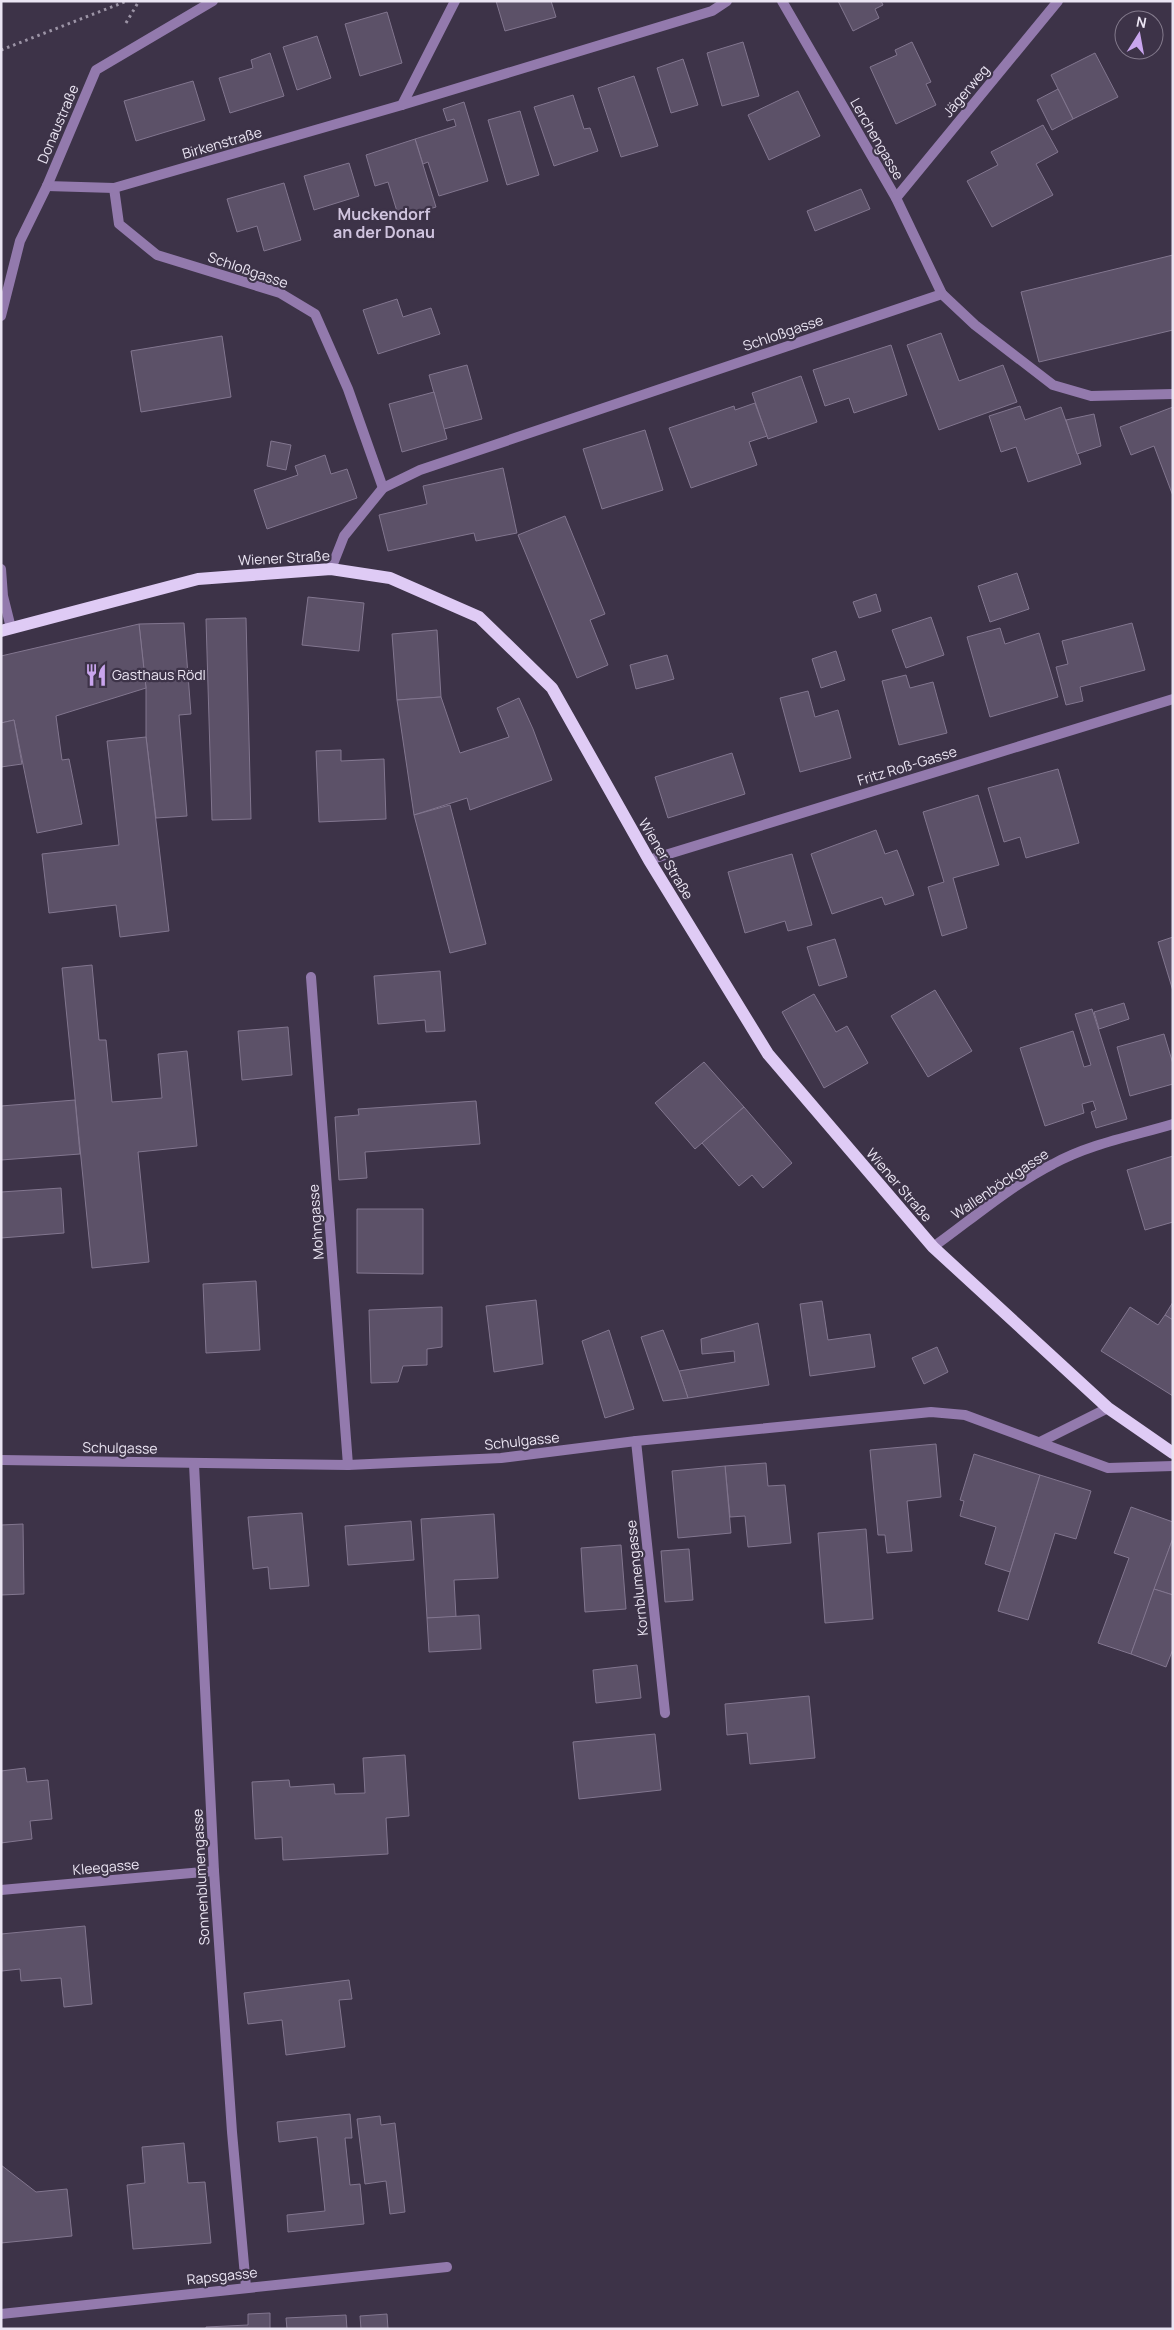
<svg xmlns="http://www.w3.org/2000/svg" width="1174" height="2330" viewBox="0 0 1174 2330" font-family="Manrope,sans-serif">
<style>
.building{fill:#5c5168;stroke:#82768f}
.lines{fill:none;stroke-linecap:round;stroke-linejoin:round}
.path{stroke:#9c94a6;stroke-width:3;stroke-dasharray:2.5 4;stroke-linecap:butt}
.service{stroke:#937aad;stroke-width:10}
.minor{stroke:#937aad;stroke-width:10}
.primary{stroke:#dfcbf5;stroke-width:12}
.labels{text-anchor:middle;stroke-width:4.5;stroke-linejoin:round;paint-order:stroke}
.street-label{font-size:14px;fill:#ebe5f3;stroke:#3d3348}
.poi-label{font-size:14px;fill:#ebe5f3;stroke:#3d3348;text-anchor:start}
.quarter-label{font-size:16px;font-weight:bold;fill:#cfc3de;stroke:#3d3348}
</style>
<rect width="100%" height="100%" fill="#3d3348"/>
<!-- building -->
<g class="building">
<polygon points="496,1 551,1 556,17 505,31"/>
<polygon points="838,1 881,1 883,5 875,9 879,18 853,31"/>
<polygon points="387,12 402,63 360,76 345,24"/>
<polygon points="317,36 331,78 297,90 283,47"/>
<polygon points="743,42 759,96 722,106 707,53"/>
<polygon points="912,42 931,82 926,84 936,105 896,124 870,67 897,55 895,50"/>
<polygon points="270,53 284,96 230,113 219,78 253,68 251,60"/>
<polygon points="1095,53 1118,97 1073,119 1051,75"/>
<polygon points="683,59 698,105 671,113 657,68"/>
<polygon points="634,76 658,146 621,157 598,88"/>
<polygon points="193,81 205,120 136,141 124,101"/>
<polygon points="1058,89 1073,119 1052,130 1037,100"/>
<polygon points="798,91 820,136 769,160 748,115"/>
<polygon points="573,95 584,129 590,128 598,151 554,166 534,107"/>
<polygon points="464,102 488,181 439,196 428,162 423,164 415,139 456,126 454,119 447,121 443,109"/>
<polygon points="520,111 539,175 507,185 488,120"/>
<polygon points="1043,125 1058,152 1036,164 1053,195 992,227 967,181 998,165 991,152"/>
<polygon points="415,139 436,207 399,218 388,182 375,186 366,155"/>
<polygon points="349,163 359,196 314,210 304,176"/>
<polygon points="284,183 301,240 264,251 257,226 237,232 227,199"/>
<polygon points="861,189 870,209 815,231 807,211"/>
<polygon points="1173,255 1173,330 1039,362 1021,292"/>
<polygon points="397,299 403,317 431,308 440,334 378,354 363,310"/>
<polygon points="941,333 959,381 1003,365 1017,402 939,430 907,345"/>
<polygon points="222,336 231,397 141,412 131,351"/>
<polygon points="891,345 907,395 854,413 849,398 825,406 813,370"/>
<polygon points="467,365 482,419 444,429 429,375"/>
<polygon points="801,376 817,422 768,439 752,393"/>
<polygon points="434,392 447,439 402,452 389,404"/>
<polygon points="755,403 767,436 749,442 757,465 691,488 669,428 734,406 735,410"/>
<polygon points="1020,406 1025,420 1061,407 1081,464 1028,482 1016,447 1001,452 989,416"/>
<polygon points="1173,407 1173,496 1154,446 1131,455 1120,427"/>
<polygon points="1094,414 1101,446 1077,454 1066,420"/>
<polygon points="645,430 663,490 602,509 583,449"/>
<polygon points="271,441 291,445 286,470 267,466"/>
<polygon points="325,455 331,474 347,469 357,498 267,529 254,490 298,475 295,466"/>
<polygon points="503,468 517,533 476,541 474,533 388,551 379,515 427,504 423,486"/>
<polygon points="565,516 605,614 590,620 608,665 577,678 518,535"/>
<polygon points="1017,573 1029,609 990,622 978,586"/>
<polygon points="876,594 881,611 859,618 853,602"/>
<polygon points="308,597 364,603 359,651 302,645"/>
<polygon points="931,617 944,655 906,668 892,630"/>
<polygon points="246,618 251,819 212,820 206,619"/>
<polygon points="184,623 191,714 179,715 187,816 156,818 146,737 146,688 139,624"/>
<polygon points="1132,623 1145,670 1080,687 1083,701 1066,705 1056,667 1068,664 1062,641"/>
<polygon points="139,624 146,688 56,716 62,760 69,759 82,824 37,833 14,720 1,723 1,656"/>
<polygon points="1000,628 1005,644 1039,633 1058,697 990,717 967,637"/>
<polygon points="437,630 441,697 397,700 392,634"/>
<polygon points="836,651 845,680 821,688 812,659"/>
<polygon points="667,655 674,679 636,689 630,665"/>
<polygon points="906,675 910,688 933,682 947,733 899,745 882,681"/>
<polygon points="808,691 815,717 838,710 851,758 800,772 780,698"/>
<polygon points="441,697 460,753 509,737 497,708 519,698 533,729 552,780 470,810 467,798 414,815 397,700"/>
<polygon points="14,720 22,764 1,767 1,723"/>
<polygon points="146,737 169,931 120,937 116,905 49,913 42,854 119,845 107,741"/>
<polygon points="341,750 341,761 384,759 386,819 319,822 316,751"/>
<polygon points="732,753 745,794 668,818 655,777"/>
<polygon points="1058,769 1079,843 1026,858 1020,837 1004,842 988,788"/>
<polygon points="978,795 999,865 953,878 967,928 942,936 928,887 944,882 923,812"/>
<polygon points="450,805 486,944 450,953 414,815"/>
<polygon points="876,830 885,854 897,850 914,895 885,905 882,897 832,914 811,854"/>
<polygon points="792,854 812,925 788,931 785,921 745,933 728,872"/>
<polygon points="1173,937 1173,991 1158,942"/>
<polygon points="835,939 847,977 819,986 807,947"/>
<polygon points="92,965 99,1040 106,1040 112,1102 162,1098 158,1054 187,1051 197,1146 138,1152 149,1262 92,1268 62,968"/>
<polygon points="440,971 445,1031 426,1032 425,1020 378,1024 374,976"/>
<polygon points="935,990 972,1051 928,1077 891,1016"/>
<polygon points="814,994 836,1032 847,1026 868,1063 824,1088 782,1012"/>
<polygon points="1124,1003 1129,1019 1099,1029 1094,1012"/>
<polygon points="1092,1009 1127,1119 1096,1128 1091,1112 1096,1110 1093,1101 1082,1104 1084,1113 1045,1126 1020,1048 1073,1031 1084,1067 1091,1065 1075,1014"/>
<polygon points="288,1027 292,1075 242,1080 238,1031"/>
<polygon points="1164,1034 1173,1064 1173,1084 1130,1096 1117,1047"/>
<polygon points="704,1062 744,1107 695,1149 655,1103"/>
<polygon points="75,1100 80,1154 1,1160 1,1106"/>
<polygon points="476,1101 480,1144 365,1152 367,1178 339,1180 335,1117 359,1115 358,1109"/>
<polygon points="744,1107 792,1163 763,1188 752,1175 739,1186 702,1143"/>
<polygon points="1173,1156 1173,1222 1145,1230 1127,1170"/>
<polygon points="61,1188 64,1233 1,1238 1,1192"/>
<polygon points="357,1209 423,1209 423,1274 357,1273"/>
<polygon points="256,1281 260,1350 206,1353 203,1284"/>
<polygon points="536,1300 543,1364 494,1372 486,1306"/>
<polygon points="822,1301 828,1340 870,1334 875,1367 810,1376 800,1304"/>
<polygon points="1173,1302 1173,1320 1165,1315"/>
<polygon points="442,1307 442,1347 427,1349 427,1365 403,1366 398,1382 371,1383 369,1310"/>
<polygon points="1130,1307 1158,1325 1165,1315 1173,1320 1173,1396 1101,1351"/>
<polygon points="758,1323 769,1385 688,1398 679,1371 735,1362 734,1351 702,1354 701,1339"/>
<polygon points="609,1330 634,1409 605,1418 582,1341"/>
<polygon points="663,1330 679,1371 688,1398 663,1401 641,1337"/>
<polygon points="937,1347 948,1372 924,1384 912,1358"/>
<polygon points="936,1444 941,1497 907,1501 912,1551 887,1553 885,1535 878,1535 870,1450"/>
<polygon points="974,1454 1040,1475 1010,1572 985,1564 996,1527 960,1516 964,1501 960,1500"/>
<polygon points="766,1463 768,1486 785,1485 791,1543 748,1547 745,1516 730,1517 725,1466"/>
<polygon points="725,1466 731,1533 678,1538 672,1471"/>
<polygon points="1040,1475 1091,1491 1076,1539 1055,1533 1028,1620 998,1611"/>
<polygon points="1131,1507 1173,1522 1173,1538 1131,1654 1098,1643 1129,1558 1114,1553"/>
<polygon points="302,1513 309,1586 270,1589 268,1567 253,1569 248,1517"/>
<polygon points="494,1514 498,1578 454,1580 456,1617 427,1618 421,1519"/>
<polygon points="411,1521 414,1560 348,1565 345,1526"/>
<polygon points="23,1524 24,1594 1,1595 1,1525"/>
<polygon points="866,1529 873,1619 825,1623 818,1533"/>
<polygon points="1173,1538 1173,1595 1154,1589"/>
<polygon points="621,1545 626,1609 585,1612 581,1548"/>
<polygon points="689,1549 693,1600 665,1602 661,1551"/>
<polygon points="1154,1589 1173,1595 1173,1649 1166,1667 1131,1654"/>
<polygon points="479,1615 481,1649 429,1652 427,1618"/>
<polygon points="637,1665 641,1698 596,1703 593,1670"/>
<polygon points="809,1696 815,1758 750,1764 747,1733 727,1735 725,1704"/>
<polygon points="655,1734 661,1790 579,1799 573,1742"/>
<polygon points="405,1755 409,1816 386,1818 388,1854 283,1860 282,1837 255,1839 252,1782 289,1780 290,1787 334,1784 335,1794 365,1793 363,1758"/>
<polygon points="25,1768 27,1782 48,1780 52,1819 30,1821 32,1839 1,1843 1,1771"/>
<polygon points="85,1926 92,2004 64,2007 61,1978 21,1981 20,1969 2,1971 1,1934"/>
<polygon points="349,1980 352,1999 339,2000 345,2047 286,2055 282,2020 248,2024 244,1993"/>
<polygon points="350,2114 352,2138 345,2138 350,2185 360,2184 364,2224 288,2232 287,2215 325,2211 317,2137 279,2142 277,2122"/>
<polygon points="380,2116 381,2125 395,2123 405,2212 390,2214 386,2181 365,2184 357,2119"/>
<polygon points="184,2143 188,2183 205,2182 211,2243 133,2249 127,2185 145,2183 142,2147"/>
<polygon points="1,2165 36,2192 67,2189 72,2236 1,2243"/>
<polygon points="270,2313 270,2329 206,2329 206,2327 248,2325 248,2314"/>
<polygon points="387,2314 388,2329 361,2329 360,2316"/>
<polygon points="346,2315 347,2329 287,2329 286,2318"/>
</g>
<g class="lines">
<!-- path -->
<g class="path">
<polyline points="126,23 139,1"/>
<polyline points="1,50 127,1"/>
</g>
<!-- service -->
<polyline class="service" points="114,188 119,224 157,255 280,293 315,314 348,389 383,488"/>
<!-- minor -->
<g class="minor">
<polyline points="782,1 896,198 942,294"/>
<polyline points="402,105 455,1"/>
<polyline points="47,186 114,188 402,105 712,11 727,1"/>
<polyline points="896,198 1058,1"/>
<polyline points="1,316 20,241 47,186 96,70 213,1"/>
<polyline points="1,569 3,596 11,628"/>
<polyline points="331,569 344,536 383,488 420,470 942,294 975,325 1053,385 1091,396 1173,394"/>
<polyline points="649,860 1173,699"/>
<polyline points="311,977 348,1465"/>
<path d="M933 1247C972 1219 1010 1186 1053 1164 1089 1144 1133 1136 1173 1124"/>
<polyline points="636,1441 665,1713"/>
<polyline points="1040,1442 1108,1408"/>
<polyline points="1,1460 348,1465 501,1458 636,1441 931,1412 965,1415 1108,1468 1173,1466"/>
<polyline points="194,1464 214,1871 232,2132 246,2287"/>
<polyline points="1,1890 214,1871"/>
<polyline points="1,2314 447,2267"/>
</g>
<!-- primary -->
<polyline class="primary" points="1,631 198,579 331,569 390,578 479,617 552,688 649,860 768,1054 933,1247 1108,1408 1173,1453"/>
</g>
<!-- icons -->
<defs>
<symbol id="restaurant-bare" viewBox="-9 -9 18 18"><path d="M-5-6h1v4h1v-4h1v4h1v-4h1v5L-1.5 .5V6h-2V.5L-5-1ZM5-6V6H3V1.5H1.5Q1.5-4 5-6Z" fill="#c9a5ee" stroke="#3d3348" stroke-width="2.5" paint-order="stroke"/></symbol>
</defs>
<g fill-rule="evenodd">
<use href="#restaurant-bare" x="80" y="659" width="32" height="32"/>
</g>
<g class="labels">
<!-- street labels -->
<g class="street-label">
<text transform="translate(966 91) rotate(-50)" y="5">Jägerweg</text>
<text transform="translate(58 124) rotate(-67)" y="5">Donaustraße</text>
<text transform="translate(877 139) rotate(60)" y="5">Lerchengasse</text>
<text transform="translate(222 143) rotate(-16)" y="5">Birkenstraße</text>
<text transform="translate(248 270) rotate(19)" y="5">Schloßgasse</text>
<text transform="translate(783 333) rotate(-19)" y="5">Schloßgasse</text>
<text transform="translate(284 558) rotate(-3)" y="5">Wiener Straße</text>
<text transform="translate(907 766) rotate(-17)" y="5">Fritz Roß-Gasse</text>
<text transform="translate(666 859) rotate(59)" y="5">Wiener Straße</text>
<text transform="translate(1000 1184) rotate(-34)" y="5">Wallenböckgasse</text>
<text transform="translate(899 1185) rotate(49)" y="5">Wiener Straße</text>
<text transform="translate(316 1222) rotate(-94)" y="5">Mohngasse</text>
<text transform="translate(522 1441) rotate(-6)" y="5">Schulgasse</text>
<text transform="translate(120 1448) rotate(1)" y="5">Schulgasse</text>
<text transform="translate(637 1578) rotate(-96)" y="5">Kornblumengasse</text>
<text transform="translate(106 1867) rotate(-5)" y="5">Kleegasse</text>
<text transform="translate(201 1877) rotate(-93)" y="5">Sonnenblumengasse</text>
<text transform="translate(222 2276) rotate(-6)" y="5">Rapsgasse</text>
</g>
<!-- poi labels -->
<g class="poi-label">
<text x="112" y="680">Gasthaus Rödl</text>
</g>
<!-- quarter labels -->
<g class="quarter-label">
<text x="384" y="220">Muckendorf<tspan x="384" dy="18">an der Donau</tspan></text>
</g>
</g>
<!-- border -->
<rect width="1174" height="2330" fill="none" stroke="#ebe5f3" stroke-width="5"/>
<!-- north arrow -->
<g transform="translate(1139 35) rotate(11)"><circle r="24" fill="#3d3348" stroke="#837a8c"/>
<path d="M0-4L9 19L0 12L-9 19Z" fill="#c9a5ee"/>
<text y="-8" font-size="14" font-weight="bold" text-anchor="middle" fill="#ebe5f3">N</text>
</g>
</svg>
